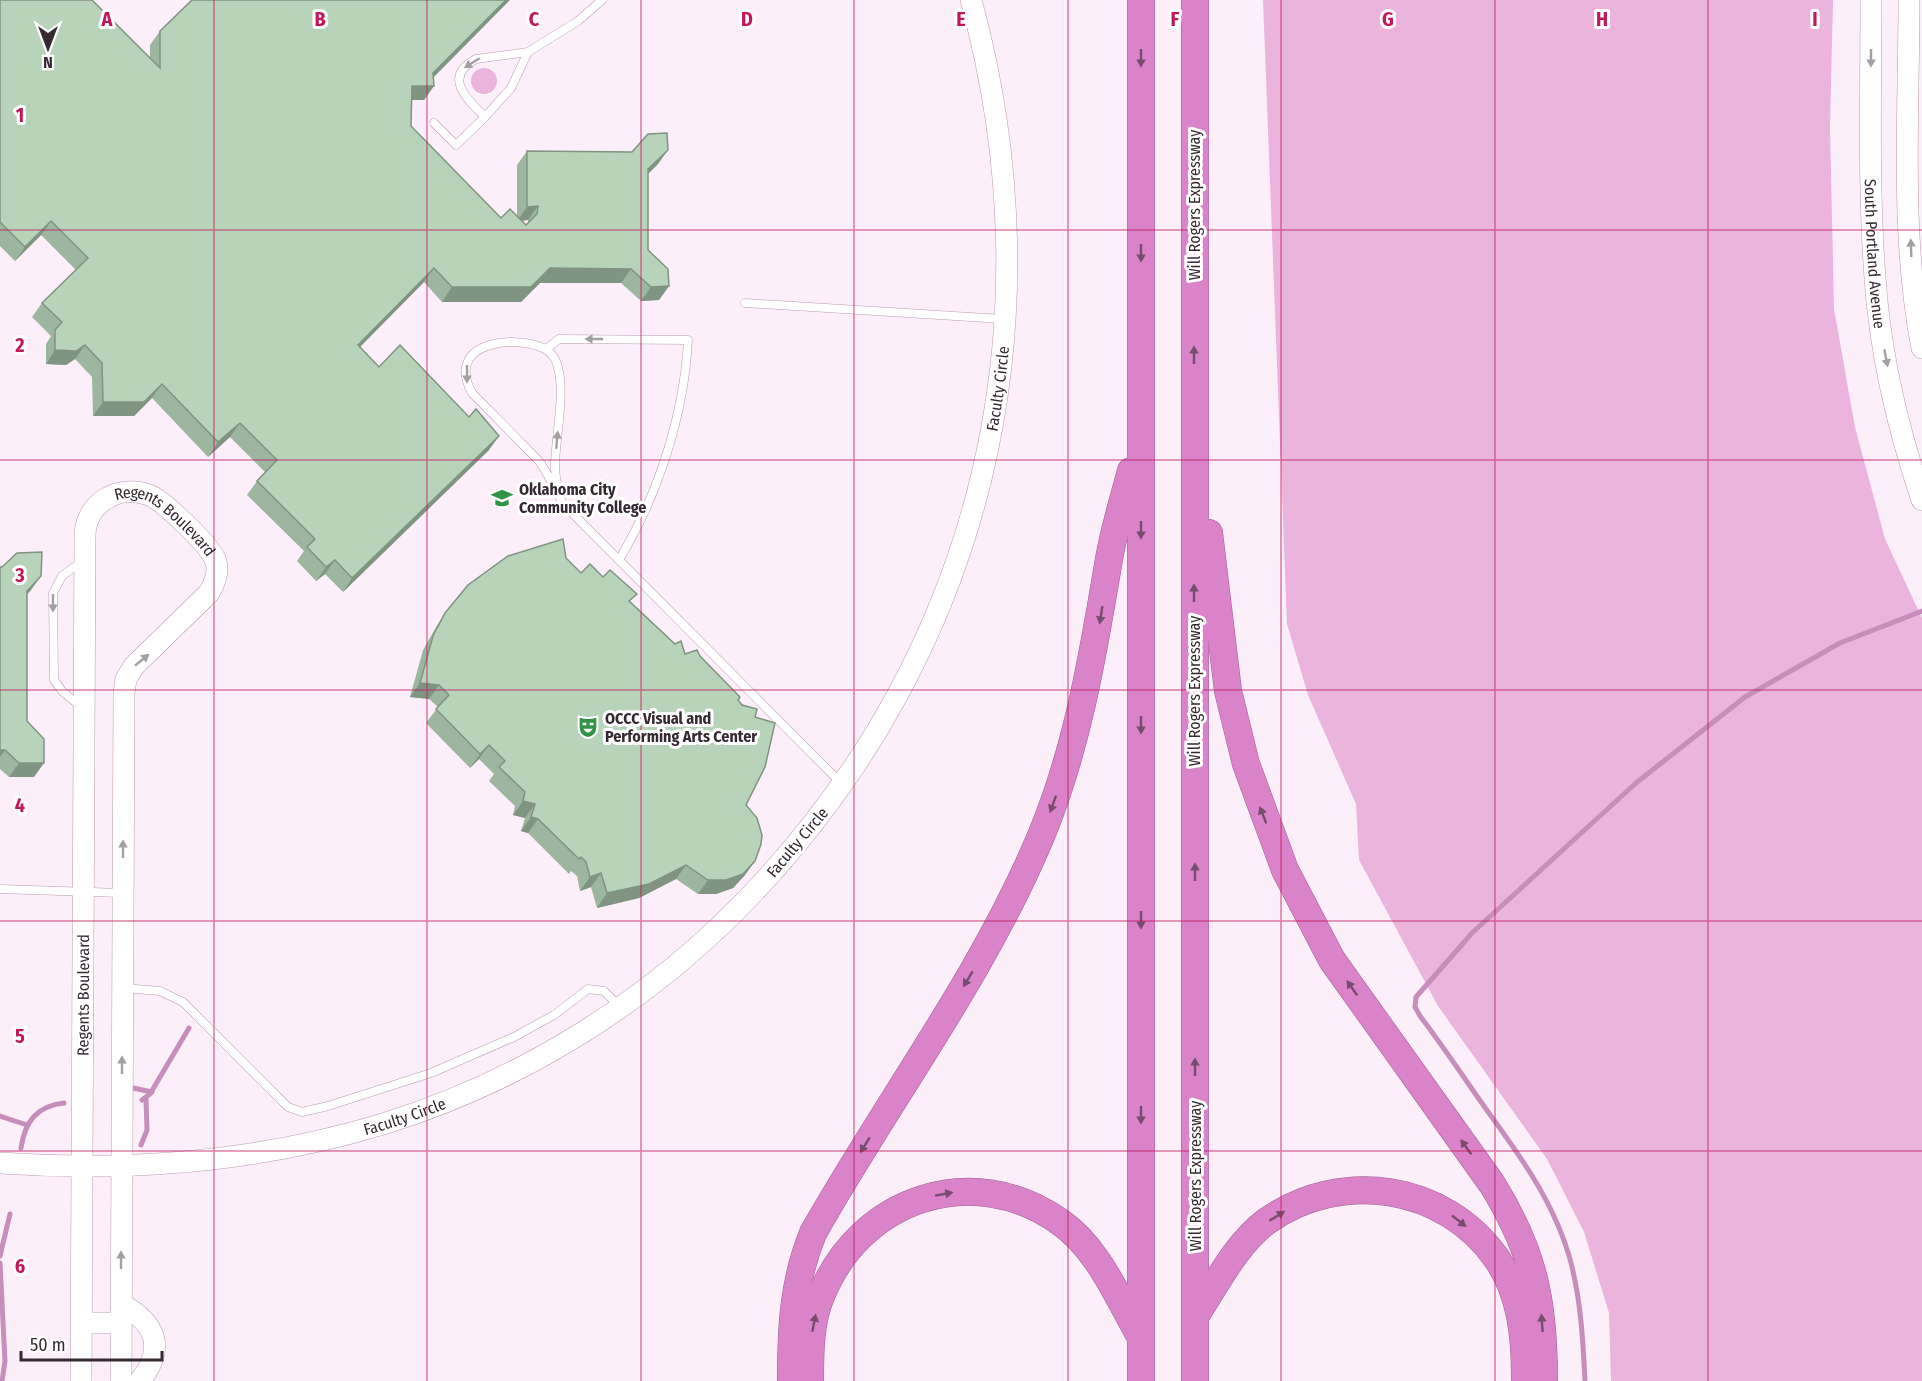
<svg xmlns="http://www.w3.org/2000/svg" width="1922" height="1381" viewBox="0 0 1922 1381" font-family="'Fira Sans Condensed',sans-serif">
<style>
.grass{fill:#eab4dd}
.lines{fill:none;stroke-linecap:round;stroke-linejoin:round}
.stream{stroke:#c78ebb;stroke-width:5}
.lane-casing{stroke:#b99bb2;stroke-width:9}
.secondary-casing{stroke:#b99bb2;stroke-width:22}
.highway-casing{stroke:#a06494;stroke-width:28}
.lane{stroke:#fff;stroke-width:8}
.secondary{stroke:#fff;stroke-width:21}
.highway{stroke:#da83c9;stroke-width:27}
.wall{fill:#9db6a0;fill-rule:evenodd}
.shaded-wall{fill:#809482}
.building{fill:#b7d4ba;stroke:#809482;stroke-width:1.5}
.oneway{fill:#774d6e}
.oneway2{fill:#a49fa3}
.grid{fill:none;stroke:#c2185b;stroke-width:1.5;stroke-opacity:0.55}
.labels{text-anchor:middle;stroke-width:6;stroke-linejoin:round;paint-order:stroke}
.street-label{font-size:16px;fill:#352932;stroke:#fff}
.poi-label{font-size:16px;font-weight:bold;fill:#352932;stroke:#fff;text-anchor:start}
.grid-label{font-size:20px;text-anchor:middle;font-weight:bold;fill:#c2185b;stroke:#fff;stroke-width:6;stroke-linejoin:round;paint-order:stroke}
</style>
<rect width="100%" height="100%" fill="#fceff9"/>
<!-- grass -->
<g class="grass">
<polygon points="1263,0 1833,0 1830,127 1834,309 1855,427 1885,539 1922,618 1922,1381 1611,1381 1609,1313 1584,1232 1547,1159 1438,1006 1359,860 1356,804 1308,695 1287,624"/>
<circle cx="484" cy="81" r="13"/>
</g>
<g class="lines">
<!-- stream -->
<g class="stream">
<polyline points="133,1088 152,1092"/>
<polyline points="142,1100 150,1094 189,1028"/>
<polyline points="0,1116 27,1125"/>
<polyline points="141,1145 147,1130 146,1099"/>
<path d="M21 1148C25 1121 37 1106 64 1103"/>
<polyline points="0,1256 10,1214"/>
<polyline points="0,1263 5,1361 2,1381"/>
<path d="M1585 1381C1583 1341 1581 1302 1571 1263 1556 1205 1521 1157 1486 1109 1464 1078 1443 1046 1420 1016L1415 1007 1416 997 1473 932 1636 783 1745 697 1840 643 1922 611"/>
</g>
<defs>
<g id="lane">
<path d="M528 52 511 88 485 117C467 99 442 77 476 59L528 52 578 21 602 0"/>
<polyline points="434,123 456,145 485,117"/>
<polyline points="745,303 1003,319"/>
<path d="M546 349 559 339 688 340C684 416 658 495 619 560"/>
<path d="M560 498C558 488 555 477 555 466 555 438 569 379 553 356 538 333 440 334 472 393L539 461C549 475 555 490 564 505L840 782"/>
<polyline points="80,706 62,691 54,680 53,593 62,576 81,562"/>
<polyline points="0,889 121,893"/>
<polyline points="123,988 160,991 183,1002 288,1107 302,1112 328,1106 431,1073 514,1037 554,1015 588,989 604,991 619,1006"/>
</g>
<g id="secondary">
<path id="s1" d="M1871 0C1871 92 1868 186 1875 278 1880 352 1898 429 1922 500"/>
<path d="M1909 0C1909 115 1900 235 1922 348"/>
<path id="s2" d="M0 1163C129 1172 258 1162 383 1124 523 1081 653 999 753 893 984 649 1059 323 971 0"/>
<path d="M121 1304C156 1323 166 1348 140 1381"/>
<polyline points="82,1323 121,1323"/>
<path id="s3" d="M81 1381 85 534C87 502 119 484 149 495 164 501 208 544 215 559 220 571 215 583 209 593L134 666 126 679 124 693 121 1381"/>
</g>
<g id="highway">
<polyline points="1195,0 1195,1381"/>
<path d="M1209 533 1228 691 1246 764 1285 870 1332 960 1492 1184C1534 1252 1544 1301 1544 1381"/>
<path d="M1196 1315C1217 1283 1236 1244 1267 1221 1341 1169 1445 1184 1497 1259 1521 1294 1525 1336 1525 1377"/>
<path d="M791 1381C791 1328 793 1282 813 1233 888 1100 982 977 1041 836 1078 747 1093 654 1109 559 1114 530 1123 500 1131 471"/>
<path d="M810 1381C810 1353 810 1322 821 1296 860 1198 973 1160 1060 1222 1098 1248 1118 1298 1140 1336"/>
<polyline points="1141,1381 1141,0"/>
</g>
</defs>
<!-- lane casing -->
<use href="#lane" class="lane-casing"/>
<!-- secondary casing -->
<use href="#secondary" class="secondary-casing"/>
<!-- highway casing -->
<use href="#highway" class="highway-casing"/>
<!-- lane -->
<use href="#lane" class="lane"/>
<!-- secondary -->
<use href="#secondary" class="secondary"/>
<!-- highway -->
<use href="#highway" class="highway"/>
</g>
<!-- wall -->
<g class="wall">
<path d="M0 0 150 59V45L160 31 434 77V86L424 100H412L411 126 501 218 517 216V165L527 151 658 164 648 174V250L669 286 659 300 641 301 621 283H540L521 302H442L424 282 360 347 379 367 489 450 343 592 325 574 316 581 297 561 304 551 247 495 257 481 265 472 230 437 208 457 152 398 134 416H93L92 377 75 359 66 365 46 364V344L51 336 32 317 42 303 76 270 41 235 15 261 0 246ZM528 220V223L526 225 522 221Z"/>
<polygon points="566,558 581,573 603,577 685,654 700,656 738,700 755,717 746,805 745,875 733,888 716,894 698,894 676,879 639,898 597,908 591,887 580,891 577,876 571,871 569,874 528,833 521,831 525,818 513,815 515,806 489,781 494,774 479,759 470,768 426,723 438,707 429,699 410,697 423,650 436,627 445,613"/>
<polygon points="0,567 31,590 27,595 27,721 34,777 9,777 0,769"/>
</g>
<!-- shaded-wall -->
<g class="shaded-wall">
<polygon points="506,0 510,0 425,86 434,86 424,100 402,100 412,86 433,73"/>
<polygon points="668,150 658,164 638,183 648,169"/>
<polygon points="538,206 528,220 517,221 527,207"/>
<polygon points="51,221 41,235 15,261 25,247"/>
<polygon points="434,268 424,282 348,359 358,345"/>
<polygon points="550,268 631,269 621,283 540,283 521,302 442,302 452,287"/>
<polygon points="669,286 659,300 641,301 651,287"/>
<polygon points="85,345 75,359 66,365 46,364 55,350"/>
<polygon points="162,384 152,398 134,416 93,416 103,402"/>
<polygon points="240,423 230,437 208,457 218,442"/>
<polygon points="499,436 489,450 343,592 352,578"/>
<polygon points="335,560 325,574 316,581 326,567"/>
<polygon points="41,576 31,590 17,605 27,591"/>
<polygon points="420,683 439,685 429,699 410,697"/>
<polygon points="489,745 479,759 470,768 480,754"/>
<polygon points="0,750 5,750 0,757"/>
<polygon points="19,763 44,763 34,777 9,777"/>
<polygon points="523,801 535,804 525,818 513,815"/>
<polygon points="531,817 538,819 528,833 521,831"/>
<polygon points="755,861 745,875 733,888 716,894 698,894 708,880"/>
<polygon points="686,865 676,879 639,898 597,908 607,893"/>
<polygon points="601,873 591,887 580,891 590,877"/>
</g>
<!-- building -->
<g class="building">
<polygon points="0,0 92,0 160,68 160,31 192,0 506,0 433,73 434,86 412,86 411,126 501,218 510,209 526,225 537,214 538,206 527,207 527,151 632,152 648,134 667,133 668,150 648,169 648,250 668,269 669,286 651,287 631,269 550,268 531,287 452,287 434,268 358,345 379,367 400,345 469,417 476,409 499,436 352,578 335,560 326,567 307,547 315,539 257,481 277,460 240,423 218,442 162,384 144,402 103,402 102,363 85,345 76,351 55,350 55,330 62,322 42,303 88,258 51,221 25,247 0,222"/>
<polygon points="563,539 566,558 581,573 590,564 603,577 610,570 637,594 629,601 675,644 681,641 685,654 697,650 700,656 740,697 738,700 742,705 757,709 755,717 775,723 765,767 746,805 757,818 762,835 761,844 755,861 743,874 726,880 708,880 686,865 649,884 607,893 601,873 590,877 586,862 581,857 579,859 538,819 531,817 535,804 523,801 525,792 499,767 505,761 489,745 480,754 436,709 449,695 439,685 420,683 433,636 445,613 468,585 508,556"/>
<polygon points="42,552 41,576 27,591 27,721 44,739 44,763 19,763 5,750 0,750 0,567 2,567 17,553"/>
</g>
<!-- one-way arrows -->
<defs><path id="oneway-solid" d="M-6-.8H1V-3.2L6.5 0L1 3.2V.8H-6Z" transform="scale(1.5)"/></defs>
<g class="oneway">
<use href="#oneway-solid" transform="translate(1141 58) rotate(90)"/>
<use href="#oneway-solid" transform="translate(1141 253) rotate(90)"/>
<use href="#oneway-solid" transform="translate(1194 355) rotate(-90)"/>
<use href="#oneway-solid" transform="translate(1141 530) rotate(90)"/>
<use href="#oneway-solid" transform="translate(1194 593) rotate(-90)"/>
<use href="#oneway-solid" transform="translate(1101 615) rotate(99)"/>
<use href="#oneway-solid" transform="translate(1141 725) rotate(90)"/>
<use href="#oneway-solid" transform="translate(1053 804) rotate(110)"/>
<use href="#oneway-solid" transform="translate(1263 815) rotate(-111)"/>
<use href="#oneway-solid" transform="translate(1195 872) rotate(-90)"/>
<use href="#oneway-solid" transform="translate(1141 920) rotate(90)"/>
<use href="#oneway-solid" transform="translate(968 979) rotate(121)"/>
<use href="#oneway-solid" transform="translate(1352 988) rotate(-125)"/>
<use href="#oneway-solid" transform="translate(1195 1067) rotate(-90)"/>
<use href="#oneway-solid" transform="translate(1141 1115) rotate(90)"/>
<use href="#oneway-solid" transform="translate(865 1145) rotate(122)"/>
<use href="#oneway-solid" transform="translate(1466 1147) rotate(-126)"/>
<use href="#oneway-solid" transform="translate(944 1194) rotate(-10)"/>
<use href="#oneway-solid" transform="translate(1277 1216) rotate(-32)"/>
<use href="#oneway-solid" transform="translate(1459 1221) rotate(38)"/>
<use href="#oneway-solid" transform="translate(814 1323) rotate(-79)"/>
<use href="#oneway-solid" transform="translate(1542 1323) rotate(-94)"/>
</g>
<g class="oneway2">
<use href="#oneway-solid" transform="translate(1871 58) rotate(90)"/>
<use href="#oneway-solid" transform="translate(472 63) rotate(148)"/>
<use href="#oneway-solid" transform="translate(1911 248) rotate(-92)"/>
<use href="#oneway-solid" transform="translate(594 339) rotate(180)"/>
<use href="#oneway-solid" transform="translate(1886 358) rotate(79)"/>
<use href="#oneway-solid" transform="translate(467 374) rotate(90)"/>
<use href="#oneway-solid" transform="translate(557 440) rotate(-85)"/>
<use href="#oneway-solid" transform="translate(53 603) rotate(90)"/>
<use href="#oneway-solid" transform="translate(142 660) rotate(-39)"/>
<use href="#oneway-solid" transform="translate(123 849) rotate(-90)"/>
<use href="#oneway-solid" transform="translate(122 1065) rotate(-90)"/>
<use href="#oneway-solid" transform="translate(121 1260) rotate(-90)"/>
</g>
<!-- grid -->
<path class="grid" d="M214 0V1381M427 0V1381M641 0V1381M854 0V1381M1068 0V1381M1281 0V1381M1495 0V1381M1708 0V1381M0 230H1922M0 460H1922M0 690H1922M0 921H1922M0 1151H1922"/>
<!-- icons -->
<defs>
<symbol id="university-bare" viewBox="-9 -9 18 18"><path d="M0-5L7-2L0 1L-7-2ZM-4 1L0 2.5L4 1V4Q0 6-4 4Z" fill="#329347" stroke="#fff" stroke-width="2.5" paint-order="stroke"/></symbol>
<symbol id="theatre-bare" viewBox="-9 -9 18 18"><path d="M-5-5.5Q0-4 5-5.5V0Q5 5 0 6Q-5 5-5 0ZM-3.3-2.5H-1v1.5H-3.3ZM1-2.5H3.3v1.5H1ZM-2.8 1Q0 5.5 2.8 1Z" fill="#329347" stroke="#fff" stroke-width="2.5" paint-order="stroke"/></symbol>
</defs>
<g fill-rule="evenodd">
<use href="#university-bare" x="487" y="483" width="30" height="30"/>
<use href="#theatre-bare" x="573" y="712" width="30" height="30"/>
</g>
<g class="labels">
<!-- street labels -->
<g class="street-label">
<text transform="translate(1194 205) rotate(-90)" y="6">Will Rogers Expressway</text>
<text dy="6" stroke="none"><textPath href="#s1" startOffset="254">South Portland Avenue</textPath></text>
<text dy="6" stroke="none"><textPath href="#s2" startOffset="1398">Faculty Circle</textPath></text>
<text dy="6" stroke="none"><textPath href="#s3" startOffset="960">Regents Boulevard</textPath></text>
<text transform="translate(1194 691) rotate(-90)" y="6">Will Rogers Expressway</text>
<text transform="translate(797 842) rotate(-50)" y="6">Faculty Circle</text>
<text dy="6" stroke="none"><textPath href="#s3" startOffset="386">Regents Boulevard</textPath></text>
<text dy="6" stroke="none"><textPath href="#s2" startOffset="410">Faculty Circle</textPath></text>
<text transform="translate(1195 1176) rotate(-90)" y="6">Will Rogers Expressway</text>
</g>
<!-- poi labels -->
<g class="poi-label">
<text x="519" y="495">Oklahoma City<tspan x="519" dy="18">Community College</tspan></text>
<text x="605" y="724">OCCC Visual and<tspan x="605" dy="18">Performing Arts Center</tspan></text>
</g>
</g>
<g class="grid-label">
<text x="107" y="26">A</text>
<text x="320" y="26">B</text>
<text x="534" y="26">C</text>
<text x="747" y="26">D</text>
<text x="961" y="26">E</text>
<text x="1175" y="26">F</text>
<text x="1388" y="26">G</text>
<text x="1602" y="26">H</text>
<text x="1815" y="26">I</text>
<text x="20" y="122">1</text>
<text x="20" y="352">2</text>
<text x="20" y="582">3</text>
<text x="20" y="812">4</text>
<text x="20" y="1043">5</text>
<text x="20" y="1273">6</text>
</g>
<!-- north arrow -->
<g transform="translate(48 48) rotate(180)" stroke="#ffffff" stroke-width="4.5" paint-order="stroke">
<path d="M0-4.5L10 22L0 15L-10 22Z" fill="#352932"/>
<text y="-9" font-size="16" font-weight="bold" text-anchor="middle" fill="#352932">N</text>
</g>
<!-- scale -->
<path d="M21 1351v9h141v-9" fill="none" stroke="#352932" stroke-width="3"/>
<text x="30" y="1351" font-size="18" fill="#352932" stroke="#ffffff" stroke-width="4.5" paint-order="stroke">50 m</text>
</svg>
